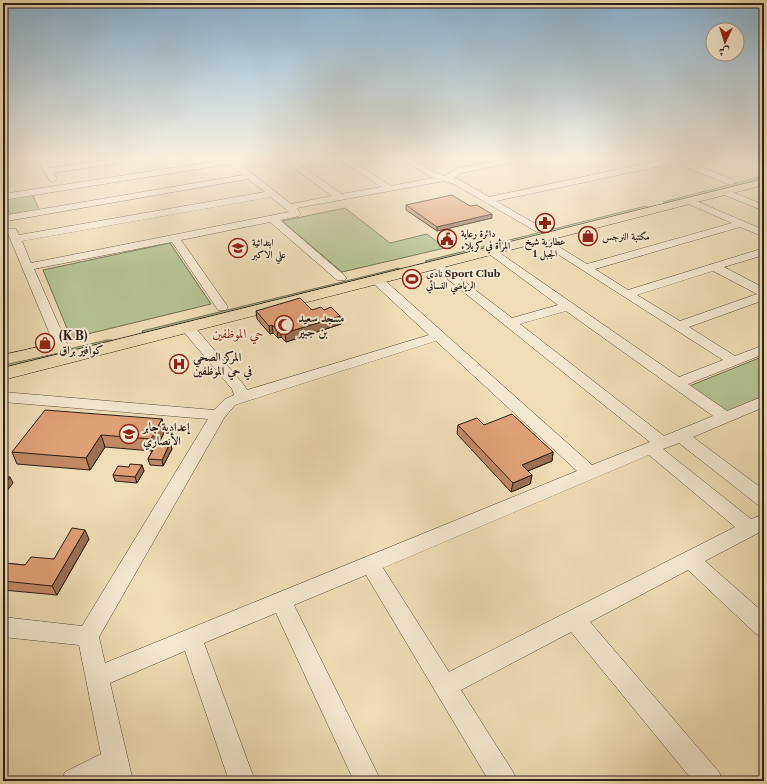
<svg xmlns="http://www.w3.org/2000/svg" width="767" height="784" viewBox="0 0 767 784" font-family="'Libre Caslon Text',Amiri,serif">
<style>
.green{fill:#b5c292;stroke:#707054}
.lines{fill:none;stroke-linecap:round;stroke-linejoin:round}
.minor-casing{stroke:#5c4e3e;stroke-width:1}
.major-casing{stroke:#2a1e16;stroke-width:1}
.minor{fill:#f5e8d0;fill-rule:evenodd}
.major{fill:#f0dcb6;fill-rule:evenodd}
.wall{fill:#c08966;stroke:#2a1e16}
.shaded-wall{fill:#9c6f53;stroke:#2a1e16}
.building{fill:#df9f77;stroke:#2a1e16}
.labels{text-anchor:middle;stroke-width:4;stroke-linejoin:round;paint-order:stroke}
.far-poi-label{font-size:10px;font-weight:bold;fill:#2a1e16;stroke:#f5e8d0;text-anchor:start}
.poi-label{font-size:12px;font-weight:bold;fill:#2a1e16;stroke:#f5e8d0;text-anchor:start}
.neighbourhood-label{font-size:13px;fill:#7a1f14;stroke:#f5e8d0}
</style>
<rect width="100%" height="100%" fill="#f0dcb6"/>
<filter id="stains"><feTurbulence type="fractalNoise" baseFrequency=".005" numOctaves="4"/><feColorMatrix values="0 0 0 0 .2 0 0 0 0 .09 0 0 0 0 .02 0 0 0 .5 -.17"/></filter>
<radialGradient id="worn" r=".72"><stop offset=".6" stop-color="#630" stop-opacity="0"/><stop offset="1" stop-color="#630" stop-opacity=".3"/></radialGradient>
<!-- green -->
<g class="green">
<polygon points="764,176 764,179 666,203 663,202"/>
<polygon points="32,194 40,211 11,216 3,199"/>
<polygon points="646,206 650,208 428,263 425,261"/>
<polygon points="345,208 390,243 427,234 445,248 342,272 282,221"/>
<polygon points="170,243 211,304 71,338 43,270"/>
<polygon points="399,268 402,271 143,334 142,331"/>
<polygon points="107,340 112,340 112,341 3,369 3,365"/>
<polygon points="764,356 764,396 724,413 687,387"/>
</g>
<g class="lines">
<defs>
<g id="minor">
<polygon points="35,157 43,157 50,168 126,157 146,157 142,159 53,173 57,179 53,182 50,181"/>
<path d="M222 157H231L291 204 332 196 279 157H288L342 194 381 187 337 157H346L391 186 433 178 398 157H408L436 173 445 176 458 168 518 157H534L530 159 461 173 453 178 460 180 489 197 666 159 664 157H675L734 180 736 182 731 185 728 184 675 163 496 201 541 227 542 229 541 231 537 232 454 184 444 181 297 208 300 214 299 216 280 220 345 276 347 278 345 280H337L270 222 181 240 228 307 226 310H218L172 242 34 269 68 346 66 349 61 350 56 349 7 231 8 229H16L19 235 265 192 248 179 7 221 3 219V216L7 215 243 175 229 164 3 200V194L224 160ZM271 197 289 212 31 263 22 241Z"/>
<polygon points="725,189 764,205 764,211 722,194 720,192 722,190"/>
<path d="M689 198 764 230V237L740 227 595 269 628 290 764 248V255L724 267 764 288V300L689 327 735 356 764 345V354L688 384 727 411 764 396V407L693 437 764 490V507L758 505 679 443 663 449 751 519 764 514V530L705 561 764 613V637L756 634 688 570 590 622 719 772 723 781H693L571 632 461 690 513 772 517 781H489L366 575 294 605 381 781H354L276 613 204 643 255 781H229L185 651 110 683 133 781H107L106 779 102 781H61L65 772 101 754 79 645 3 637V617L82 626 208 419 3 402V392L214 410 225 399 234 395 232 389 183 331 181 328 183 325H193L244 385 247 390 429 335 373 283 371 280 373 277H381L592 465 650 442 430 265 432 263H440L512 318 558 305 485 251 490 248 494 249 679 377 723 360 534 239 539 236 543 237 587 264 732 223 686 203 684 201 686 199ZM713 271 757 294 680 321 637 295ZM566 311 713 416 664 436 520 324ZM436 341 577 471 105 663 99 637 224 418 235 405ZM649 455 735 527 449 672 383 568Z"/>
</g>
<g id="major">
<polygon points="750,157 764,157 764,163 751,159"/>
<polygon points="764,179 764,185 3,380 3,368"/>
<polygon points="56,343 62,344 65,348 62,352 3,365 3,355"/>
</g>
</defs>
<!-- minor casing -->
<use href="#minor" class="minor-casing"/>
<!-- major casing -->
<use href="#major" class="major-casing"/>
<!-- minor -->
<use href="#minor" class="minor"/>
<!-- major -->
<use href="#major" class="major"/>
</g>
<!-- wall -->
<g class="wall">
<polygon points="406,205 470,206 492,218 437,231 406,210"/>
<polygon points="312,310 324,310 340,316 341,324 286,342 281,337 278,338 273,333 270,334 257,319 256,311"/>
<polygon points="162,419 165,431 159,443 170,443 172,449 163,466 150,465 148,459 152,451 105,447 90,470 17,464 12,452"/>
<polygon points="458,425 484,425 553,452 552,461 528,471 532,475 530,484 511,492 457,434"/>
<polygon points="142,465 144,471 137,483 115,481 113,475 129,467"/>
<polygon points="89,539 57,595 3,590 3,563 25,565 54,559"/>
</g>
<!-- shaded-wall -->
<g class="shaded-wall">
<polygon points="492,214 492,218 437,231 437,227"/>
<polygon points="340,316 341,324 286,342 285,333"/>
<polygon points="272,325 273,333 270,334 269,326"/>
<polygon points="281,329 281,337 278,338 277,330"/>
<polygon points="162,419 165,431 154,451 151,439"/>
<polygon points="101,435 105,447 90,470 86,458"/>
<polygon points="170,443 172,449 163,466 162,460"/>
<polygon points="553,452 552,461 520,474 522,465"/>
<polygon points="142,465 144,471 137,483 135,477"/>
<polygon points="532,475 530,484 511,492 513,483"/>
<polygon points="10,477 13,483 3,496 3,486"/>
<polygon points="85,530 89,539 57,595 52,586"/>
</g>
<!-- building -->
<g class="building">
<polygon points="452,195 470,206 477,205 492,214 437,227 406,205"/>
<polygon points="300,298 312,310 321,307 324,310 331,307 340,316 285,333 281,329 277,330 272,325 269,326 256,311"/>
<polygon points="45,410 162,419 151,439 101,435 86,458 12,452"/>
<polygon points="512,414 553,452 522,465 532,475 513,483 458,425 477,418 484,425"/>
<polygon points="157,443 170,443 162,460 148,459"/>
<polygon points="130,464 142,465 135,477 113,475 118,466 129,467"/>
<polygon points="3,476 10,477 3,486"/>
<polygon points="72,528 85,530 52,586 3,581 3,563 25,565 31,557 54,559"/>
</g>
<!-- sky -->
<linearGradient id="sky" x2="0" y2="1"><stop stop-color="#8bb6d6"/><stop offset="0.59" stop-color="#f8efde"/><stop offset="1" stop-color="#f8efde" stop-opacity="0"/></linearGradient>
<rect width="767" height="267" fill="url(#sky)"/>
<!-- icons -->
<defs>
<symbol id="pharmacy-ring" viewBox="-11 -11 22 22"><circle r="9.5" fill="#f5e8d0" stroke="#8f2418" stroke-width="1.5"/><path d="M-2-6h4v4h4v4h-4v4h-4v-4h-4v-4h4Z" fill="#8f2418"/></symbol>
<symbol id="shop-ring" viewBox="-11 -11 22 22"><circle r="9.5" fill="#f5e8d0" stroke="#8f2418" stroke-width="1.5"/><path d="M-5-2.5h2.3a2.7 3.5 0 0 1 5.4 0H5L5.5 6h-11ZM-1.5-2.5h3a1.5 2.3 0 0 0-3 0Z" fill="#8f2418"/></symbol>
<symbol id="civic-ring" viewBox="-11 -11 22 22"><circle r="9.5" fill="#f5e8d0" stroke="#8f2418" stroke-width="1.5"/><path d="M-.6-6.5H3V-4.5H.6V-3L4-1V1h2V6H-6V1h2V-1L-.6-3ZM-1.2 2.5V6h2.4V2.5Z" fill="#8f2418"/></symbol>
<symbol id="school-ring" viewBox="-11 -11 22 22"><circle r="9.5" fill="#f5e8d0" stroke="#8f2418" stroke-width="1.5"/><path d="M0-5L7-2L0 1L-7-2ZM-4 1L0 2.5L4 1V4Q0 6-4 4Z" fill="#8f2418"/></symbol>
<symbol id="stadium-ring" viewBox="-11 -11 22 22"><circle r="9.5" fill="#f5e8d0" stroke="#8f2418" stroke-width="1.5"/><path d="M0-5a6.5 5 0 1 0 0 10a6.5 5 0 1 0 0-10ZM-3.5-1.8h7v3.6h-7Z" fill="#8f2418"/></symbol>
<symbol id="mosque-ring" viewBox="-11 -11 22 22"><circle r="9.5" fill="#f5e8d0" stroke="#8f2418" stroke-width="1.5"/><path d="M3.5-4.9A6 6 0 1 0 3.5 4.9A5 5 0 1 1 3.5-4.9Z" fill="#8f2418"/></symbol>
<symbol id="hospital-ring" viewBox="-11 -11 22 22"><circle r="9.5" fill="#f5e8d0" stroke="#8f2418" stroke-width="1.5"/><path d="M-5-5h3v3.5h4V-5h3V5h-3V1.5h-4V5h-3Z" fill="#8f2418"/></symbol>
</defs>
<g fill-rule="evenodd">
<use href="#pharmacy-ring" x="534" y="212" width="22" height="22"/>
<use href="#shop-ring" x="577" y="225" width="22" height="22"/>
<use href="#civic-ring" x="436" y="228" width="22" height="22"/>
<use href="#school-ring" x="227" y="237" width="22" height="22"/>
<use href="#stadium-ring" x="401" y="268" width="22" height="22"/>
<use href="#mosque-ring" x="273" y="314" width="22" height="22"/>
<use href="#shop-ring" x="34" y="332" width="22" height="22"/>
<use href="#hospital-ring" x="168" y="353" width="22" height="22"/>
<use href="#school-ring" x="118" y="423" width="22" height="22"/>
</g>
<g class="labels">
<!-- far-poi labels -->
<g class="far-poi-label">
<text x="461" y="237">دائرة رعاية<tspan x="461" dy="12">المرأة في كربلاء</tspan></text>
<text x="602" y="240">مكتبة النرجس</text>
<text x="545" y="245" text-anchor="middle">عطارية شيخ<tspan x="545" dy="12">الجبل 1</tspan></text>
<text x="252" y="246">ابتدائية<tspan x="252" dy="12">علي الاكبر</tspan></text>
<text x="426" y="277">نادي Sport Club<tspan x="426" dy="12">الرياضي النسائي</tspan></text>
</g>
<!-- poi labels -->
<g class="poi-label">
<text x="298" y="322">مسجد سعيد<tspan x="298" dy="14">بن جبير</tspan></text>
<text x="59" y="340">(K B)<tspan x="59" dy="14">كوافير براق</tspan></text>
<text x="193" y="361">المركز الصحي<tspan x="193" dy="14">في حي الموظفين</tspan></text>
<text x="143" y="431">إعدادية جابر<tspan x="143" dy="14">الأنصاري</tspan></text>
</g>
<!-- neighbourhood labels -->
<g class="neighbourhood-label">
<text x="238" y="338">حي الموظفين</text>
</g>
</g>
<!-- margin -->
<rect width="767" height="784" fill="none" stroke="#f0dcb6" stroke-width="16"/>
<rect x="4" y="4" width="759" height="776" fill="none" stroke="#2a1e16" stroke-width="2"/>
<rect x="8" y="8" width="751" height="768" fill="none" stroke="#2a1e16"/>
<!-- north arrow -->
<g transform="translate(725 42) rotate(184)"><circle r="19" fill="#f5e8d0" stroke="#a49786"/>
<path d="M0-3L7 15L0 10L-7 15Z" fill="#8f2418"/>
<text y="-6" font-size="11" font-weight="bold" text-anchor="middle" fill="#2a1e16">ش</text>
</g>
<rect width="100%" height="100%" filter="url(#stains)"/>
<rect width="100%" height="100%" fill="url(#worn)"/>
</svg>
